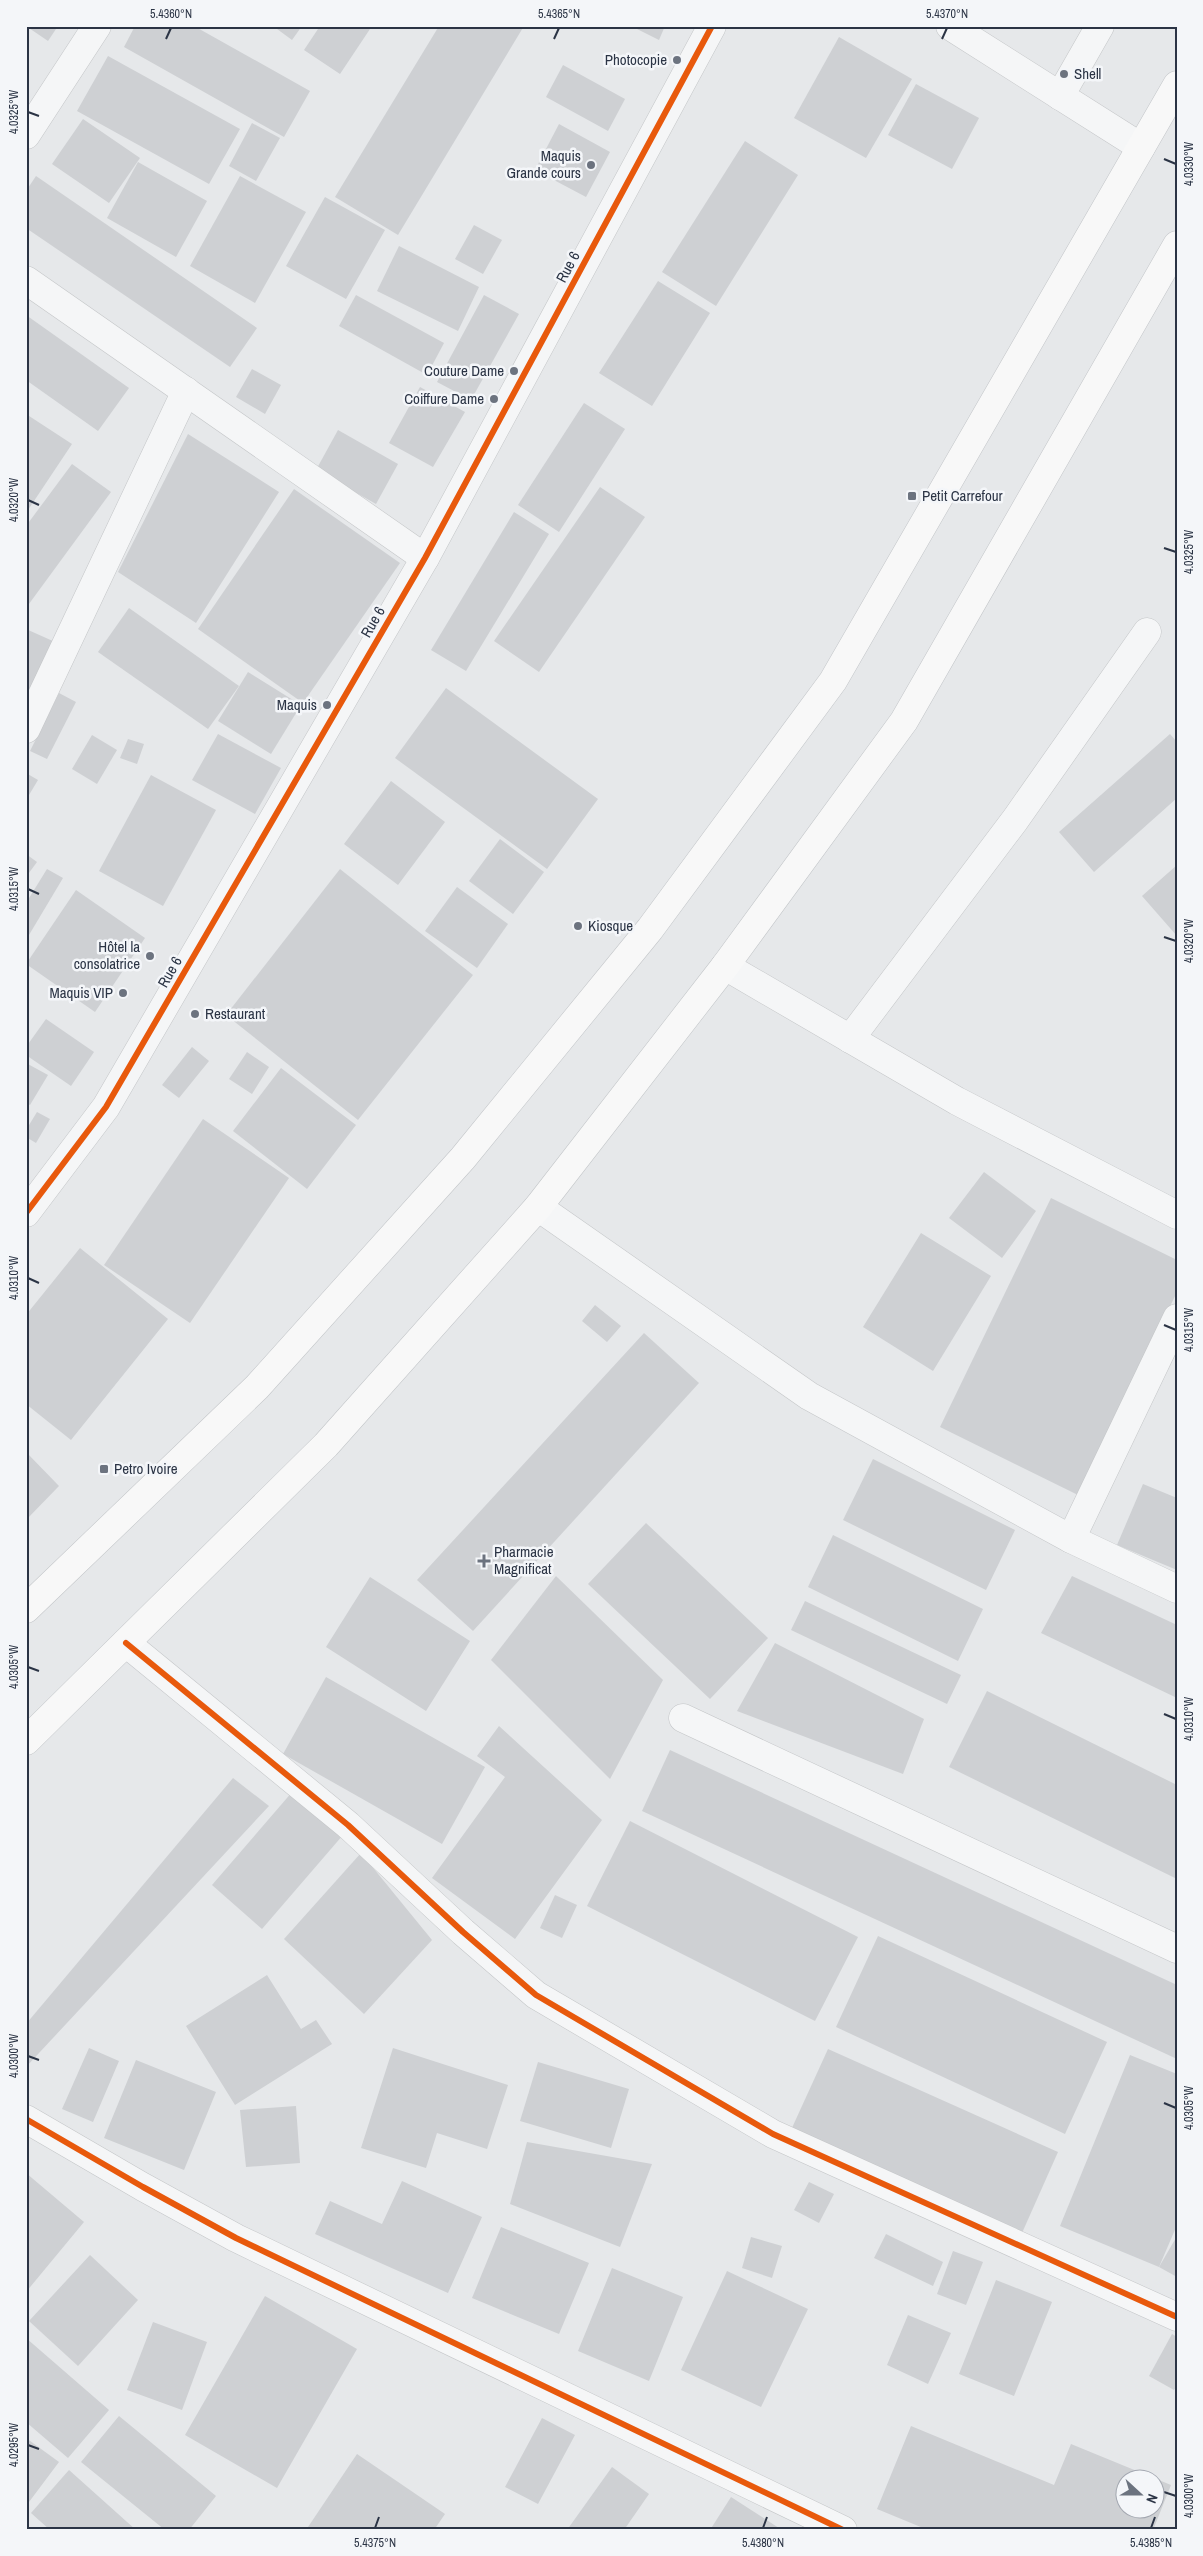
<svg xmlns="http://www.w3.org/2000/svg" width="1203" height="2556" viewBox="0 0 1203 2556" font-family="'Archivo Narrow',sans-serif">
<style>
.building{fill:#ced0d3;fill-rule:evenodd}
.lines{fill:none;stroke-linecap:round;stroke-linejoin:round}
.minor-casing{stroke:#c4c6c8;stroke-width:29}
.major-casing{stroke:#c2c5c8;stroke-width:29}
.minor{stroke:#f5f6f7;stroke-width:28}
.major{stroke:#f8f8f8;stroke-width:28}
.cycleway-casing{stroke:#f4f6f9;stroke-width:9}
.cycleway{stroke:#e8590c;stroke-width:6}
.ticks{fill:none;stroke:#2b3445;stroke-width:2}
.poi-dot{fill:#6c737f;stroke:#f4f6f9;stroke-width:2}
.labels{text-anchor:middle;stroke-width:5;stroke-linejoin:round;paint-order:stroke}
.poi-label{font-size:15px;fill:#2b3445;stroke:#f4f6f9;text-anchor:end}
.street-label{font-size:15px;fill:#2b3445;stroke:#f4f6f9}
.neatline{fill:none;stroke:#2b3445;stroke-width:2}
.ticks-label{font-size:12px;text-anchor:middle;fill:#2b3445}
</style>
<rect width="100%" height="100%" fill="#e6e8ea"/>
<!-- building -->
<g class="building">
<polygon points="26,26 58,26 48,41"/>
<polygon points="135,26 194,26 310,91 284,137 124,47"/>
<polygon points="273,26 302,26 292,40"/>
<polygon points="320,26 372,26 340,74 304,50"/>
<polygon points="439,26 524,26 398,235 335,197"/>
<polygon points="631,26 665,26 659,40"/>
<polygon points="839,37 912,79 866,158 794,118"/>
<polygon points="108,56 240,129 209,184 77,111"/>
<polygon points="563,65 625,99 608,131 546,97"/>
<polygon points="916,84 979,118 952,169 888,135"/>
<polygon points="83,119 140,158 109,203 52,164"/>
<polygon points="252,123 280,138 256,181 229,166"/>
<polygon points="559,124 610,152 586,197 535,170"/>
<polygon points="745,141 798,175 716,306 662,272"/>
<polygon points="138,162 207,201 176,257 107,218"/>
<polygon points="36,176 257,328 230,367 26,228 26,191"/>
<polygon points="240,176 306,212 255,303 190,266"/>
<polygon points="325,197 385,230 346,299 286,266"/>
<polygon points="474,225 502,240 483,274 455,259"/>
<polygon points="399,246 479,287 458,331 377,291"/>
<polygon points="658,281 710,313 652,406 599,373"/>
<polygon points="356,295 444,343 427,375 339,326"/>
<polygon points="484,295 519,314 471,400 437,382"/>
<polygon points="26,315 129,388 98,431 26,380"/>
<polygon points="252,369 281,385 265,414 236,397"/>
<polygon points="420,387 465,412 433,467 389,443"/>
<polygon points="584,403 625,429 559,532 518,505"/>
<polygon points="26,414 72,444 26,513"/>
<polygon points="338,430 398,464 376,504 316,470"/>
<polygon points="188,434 279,492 196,623 118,572"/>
<polygon points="72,464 111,492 26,608 26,526"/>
<polygon points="600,487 645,517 539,672 494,641"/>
<polygon points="294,489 400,563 303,703 198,629"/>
<polygon points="514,512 549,534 466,671 431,650"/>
<polygon points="129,608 239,686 208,729 98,652"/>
<polygon points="26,629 55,642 26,702"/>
<polygon points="248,672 301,705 271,754 218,721"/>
<polygon points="446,688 598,799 547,869 395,758"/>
<polygon points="59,693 76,702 47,759 30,751"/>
<polygon points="218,734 281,768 255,814 192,780"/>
<polygon points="1170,734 1177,742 1177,798 1094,872 1059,832"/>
<polygon points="92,735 117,750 97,784 72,769"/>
<polygon points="128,739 144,744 137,764 120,758"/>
<polygon points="26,773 38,780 26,800"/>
<polygon points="151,775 216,810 163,906 99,871"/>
<polygon points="391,781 445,822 398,885 344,844"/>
<polygon points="500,839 544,872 513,914 469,881"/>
<polygon points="26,854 37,862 26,877"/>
<polygon points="1177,865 1177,936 1142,896"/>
<polygon points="47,869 63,878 26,940 26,903"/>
<polygon points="340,869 473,975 358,1120 226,1015"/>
<polygon points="457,887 508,924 477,968 425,931"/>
<polygon points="76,890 145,938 95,1012 26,964"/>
<polygon points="46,1019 94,1052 71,1086 26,1055 26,1047"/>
<polygon points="192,1047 209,1061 179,1098 162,1085"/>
<polygon points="247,1052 269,1067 252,1094 229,1079"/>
<polygon points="26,1063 48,1075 30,1105 26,1103"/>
<polygon points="281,1068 356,1125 307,1189 233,1131"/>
<polygon points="37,1112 50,1119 36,1143 26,1137 26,1130"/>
<polygon points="203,1119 289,1178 190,1323 104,1265"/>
<polygon points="984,1172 1036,1211 1002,1258 949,1218"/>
<polygon points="1051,1198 1177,1260 1177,1292 1078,1495 940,1427"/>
<polygon points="921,1233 991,1276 933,1371 863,1327"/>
<polygon points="80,1248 168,1319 71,1440 26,1404 26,1315"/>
<polygon points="595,1305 621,1326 607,1342 582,1321"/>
<polygon points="644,1333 699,1383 473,1631 417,1580"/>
<polygon points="26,1452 59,1486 26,1520"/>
<polygon points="873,1459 1015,1530 986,1590 843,1520"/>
<polygon points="1143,1484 1177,1498 1177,1570 1117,1545"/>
<polygon points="646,1523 768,1638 710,1699 588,1584"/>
<polygon points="833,1535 983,1609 958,1661 808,1587"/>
<polygon points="556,1576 663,1680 610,1779 491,1660"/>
<polygon points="1072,1576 1177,1625 1177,1698 1041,1633"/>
<polygon points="370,1577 470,1641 426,1711 326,1647"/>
<polygon points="805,1601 961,1675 947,1704 791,1630"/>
<polygon points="775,1643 924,1719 903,1774 737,1711"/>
<polygon points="326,1677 485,1767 442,1844 283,1754"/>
<polygon points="987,1691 1177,1785 1177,1879 949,1767"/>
<polygon points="499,1726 602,1820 515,1939 432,1878 505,1777 477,1756"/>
<polygon points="670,1750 1177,1985 1177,2059 642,1811"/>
<polygon points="233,1778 269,1806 26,2067 26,2024"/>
<polygon points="293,1791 343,1835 262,1929 212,1885"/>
<polygon points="630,1821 858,1937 815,2021 587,1906"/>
<polygon points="361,1853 432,1940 364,2014 284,1939"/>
<polygon points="555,1895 577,1905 562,1938 540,1928"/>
<polygon points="878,1936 1107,2042 1065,2134 836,2027"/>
<polygon points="267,1975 301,2029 316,2020 332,2044 235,2105 186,2026"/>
<polygon points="89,2048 119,2061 93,2122 62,2109"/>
<polygon points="393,2048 508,2085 487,2149 437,2133 426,2168 361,2148"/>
<polygon points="828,2049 1058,2152 1022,2233 791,2130"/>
<polygon points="1130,2055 1177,2074 1177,2225 1159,2267 1060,2226"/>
<polygon points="136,2060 216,2092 184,2170 104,2138"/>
<polygon points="538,2062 629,2089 611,2148 520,2121"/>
<polygon points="296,2106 300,2163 246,2167 240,2110"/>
<polygon points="527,2142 652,2164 620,2247 510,2204"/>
<polygon points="26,2173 84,2222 26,2292"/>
<polygon points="402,2181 482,2217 448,2293 315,2234 330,2201 382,2224"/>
<polygon points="809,2182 834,2194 819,2223 794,2210"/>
<polygon points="501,2227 589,2263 559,2334 472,2298"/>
<polygon points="886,2234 943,2262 933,2286 874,2258"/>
<polygon points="1177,2236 1177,2277 1159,2267"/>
<polygon points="751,2237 782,2246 772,2278 742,2268"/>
<polygon points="953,2251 983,2262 966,2305 937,2294"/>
<polygon points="90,2255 138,2300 78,2366 29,2321"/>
<polygon points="612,2268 683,2297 649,2381 578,2351"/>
<polygon points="727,2271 808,2309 761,2407 681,2370"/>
<polygon points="996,2280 1052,2302 1014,2396 959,2374"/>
<polygon points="265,2296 357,2349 277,2488 185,2435"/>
<polygon points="908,2315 951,2333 928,2384 887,2365"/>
<polygon points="153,2322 207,2342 182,2410 127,2390"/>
<polygon points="1172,2334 1177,2337 1177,2386 1174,2390 1149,2376"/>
<polygon points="26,2338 109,2410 68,2458 26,2422"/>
<polygon points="119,2416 216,2496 189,2530 165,2530 81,2462"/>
<polygon points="542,2418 575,2435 538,2504 505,2487"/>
<path d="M911 2426 1054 2485 1071 2444 1171 2485 1153 2530H928L877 2509ZM1126 2478H1156V2508H1126Z"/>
<polygon points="26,2438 59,2462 29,2502 26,2500"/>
<polygon points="357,2454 445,2514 434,2530 306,2530"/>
<polygon points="612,2467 649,2494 624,2530 567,2530"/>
<polygon points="69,2470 136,2530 50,2530 31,2513"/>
<polygon points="731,2497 782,2530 710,2530"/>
</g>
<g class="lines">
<defs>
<g id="minor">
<polyline points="950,26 1141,147"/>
<polyline points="1060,96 1100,26"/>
<polyline points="26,135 97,26"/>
<polyline points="26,280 425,558"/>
<polyline points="26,729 186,391"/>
<polyline points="725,966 957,1101 1177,1215"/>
<polyline points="850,1039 1015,820 1147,632"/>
<polyline points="538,1207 809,1396 1071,1539 1177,1589"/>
<polyline points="26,1213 106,1107 425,558 712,26"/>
<polyline points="1071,1539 1177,1318"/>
<polyline points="126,1643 348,1825 463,1932 536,1995 773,2134 1177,2317"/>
<polyline points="683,1718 1177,1949"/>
<polyline points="26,2119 143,2187 236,2238 843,2530"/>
</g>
<g id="major">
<polyline points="26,1609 257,1387 463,1158 650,929 833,681 1177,85"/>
<polyline points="26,1741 326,1445 538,1207 725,966 904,721 1177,245"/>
</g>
</defs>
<!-- minor casing -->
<use href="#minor" class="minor-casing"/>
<!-- major casing -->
<use href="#major" class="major-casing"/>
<!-- minor -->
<use href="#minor" class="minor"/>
<!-- major -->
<use href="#major" class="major"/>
<defs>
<g id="cycleway">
<polyline points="26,1213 106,1107 425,558 712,26"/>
<polyline points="126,1643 348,1825 463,1932 536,1995 773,2134 1177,2317"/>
<polyline points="26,2119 143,2187 236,2238 843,2530"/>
</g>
</defs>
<!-- cycleway casing -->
<use href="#cycleway" class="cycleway-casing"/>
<!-- cycleway -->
<use href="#cycleway" class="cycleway"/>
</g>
<!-- ticks -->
<path class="ticks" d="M166 39 171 28M554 39 559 28M942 39 947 28M28 112 39 116M1164 159 1176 164M28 500 39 505M1164 548 1176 552M28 889 39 894M1164 937 1176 941M28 1278 39 1283M1164 1325 1176 1330M28 1667 39 1671M1164 1714 1176 1719M28 2056 39 2060M1164 2103 1176 2108M28 2445 39 2449M1164 2492 1176 2496M375 2528 379 2517M763 2528 767 2517M1151 2528 1155 2517"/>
<!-- markers -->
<g class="poi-dot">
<circle cx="677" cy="60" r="5"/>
<circle cx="1064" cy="74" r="5"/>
<circle cx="591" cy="165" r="5"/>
<circle cx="514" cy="371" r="5"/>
<circle cx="494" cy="399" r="5"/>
<rect x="907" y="491" width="10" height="10" rx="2.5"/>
<circle cx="327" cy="705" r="5"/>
<circle cx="578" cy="926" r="5"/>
<circle cx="150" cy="956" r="5"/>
<circle cx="123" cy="993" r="5"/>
<circle cx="195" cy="1014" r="5"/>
<rect x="99" y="1464" width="10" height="10" rx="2.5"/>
<path d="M481.5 1553.5h5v5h5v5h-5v5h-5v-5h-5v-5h5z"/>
</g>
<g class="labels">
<!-- poi labels -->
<g class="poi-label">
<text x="667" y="65">Photocopie</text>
<text x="1074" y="79" text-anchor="start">Shell</text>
<text x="581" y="161">Maquis<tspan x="581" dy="17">Grande cours</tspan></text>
<text x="504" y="376">Couture Dame</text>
<text x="484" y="404">Coiffure Dame</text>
<text x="922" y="501" text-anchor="start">Petit Carrefour</text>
<text x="317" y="710">Maquis</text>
<text x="588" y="931" text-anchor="start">Kiosque</text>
<text x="140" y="952">Hôtel la<tspan x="140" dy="17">consolatrice</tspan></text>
<text x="113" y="998">Maquis VIP</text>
<text x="205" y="1019" text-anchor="start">Restaurant</text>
<text x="114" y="1474" text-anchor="start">Petro Ivoire</text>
<text x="494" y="1557" text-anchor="start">Pharmacie<tspan x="494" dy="17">Magnificat</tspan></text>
</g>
<!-- street labels -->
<g class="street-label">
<text transform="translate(568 267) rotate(-62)" y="5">Rue 6</text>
<text transform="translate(373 622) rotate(-60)" y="5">Rue 6</text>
<text transform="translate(170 972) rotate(-60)" y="5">Rue 6</text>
</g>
</g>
<!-- border -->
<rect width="1203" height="2556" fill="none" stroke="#f4f6f9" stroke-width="55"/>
<!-- north arrow -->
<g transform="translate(1140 2494) rotate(111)"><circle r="24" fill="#f4f6f9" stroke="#a4a8b1"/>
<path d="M0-4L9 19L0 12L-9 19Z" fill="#6c737f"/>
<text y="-8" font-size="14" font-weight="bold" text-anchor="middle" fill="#2b3445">N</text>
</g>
<rect x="28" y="28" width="1148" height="2500" class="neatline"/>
<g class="ticks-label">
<text x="171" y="18">5.4360°N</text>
<text x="559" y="18">5.4365°N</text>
<text x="947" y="18">5.4370°N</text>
<text transform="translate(14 112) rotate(-90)" y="4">4.0325°W</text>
<text transform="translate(1189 164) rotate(-90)" y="4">4.0330°W</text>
<text transform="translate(14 500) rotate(-90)" y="4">4.0320°W</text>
<text transform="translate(1189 552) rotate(-90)" y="4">4.0325°W</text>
<text transform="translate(14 889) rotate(-90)" y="4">4.0315°W</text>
<text transform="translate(1189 941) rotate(-90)" y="4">4.0320°W</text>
<text transform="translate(14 1278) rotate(-90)" y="4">4.0310°W</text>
<text transform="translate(1189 1330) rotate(-90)" y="4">4.0315°W</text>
<text transform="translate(14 1667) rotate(-90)" y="4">4.0305°W</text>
<text transform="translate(1189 1719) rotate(-90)" y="4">4.0310°W</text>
<text transform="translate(14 2056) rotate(-90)" y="4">4.0300°W</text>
<text transform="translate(1189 2108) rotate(-90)" y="4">4.0305°W</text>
<text transform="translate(14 2445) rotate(-90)" y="4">4.0295°W</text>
<text transform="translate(1189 2496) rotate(-90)" y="4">4.0300°W</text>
<text x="375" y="2547">5.4375°N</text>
<text x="763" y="2547">5.4380°N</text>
<text x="1151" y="2547">5.4385°N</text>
</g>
</svg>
